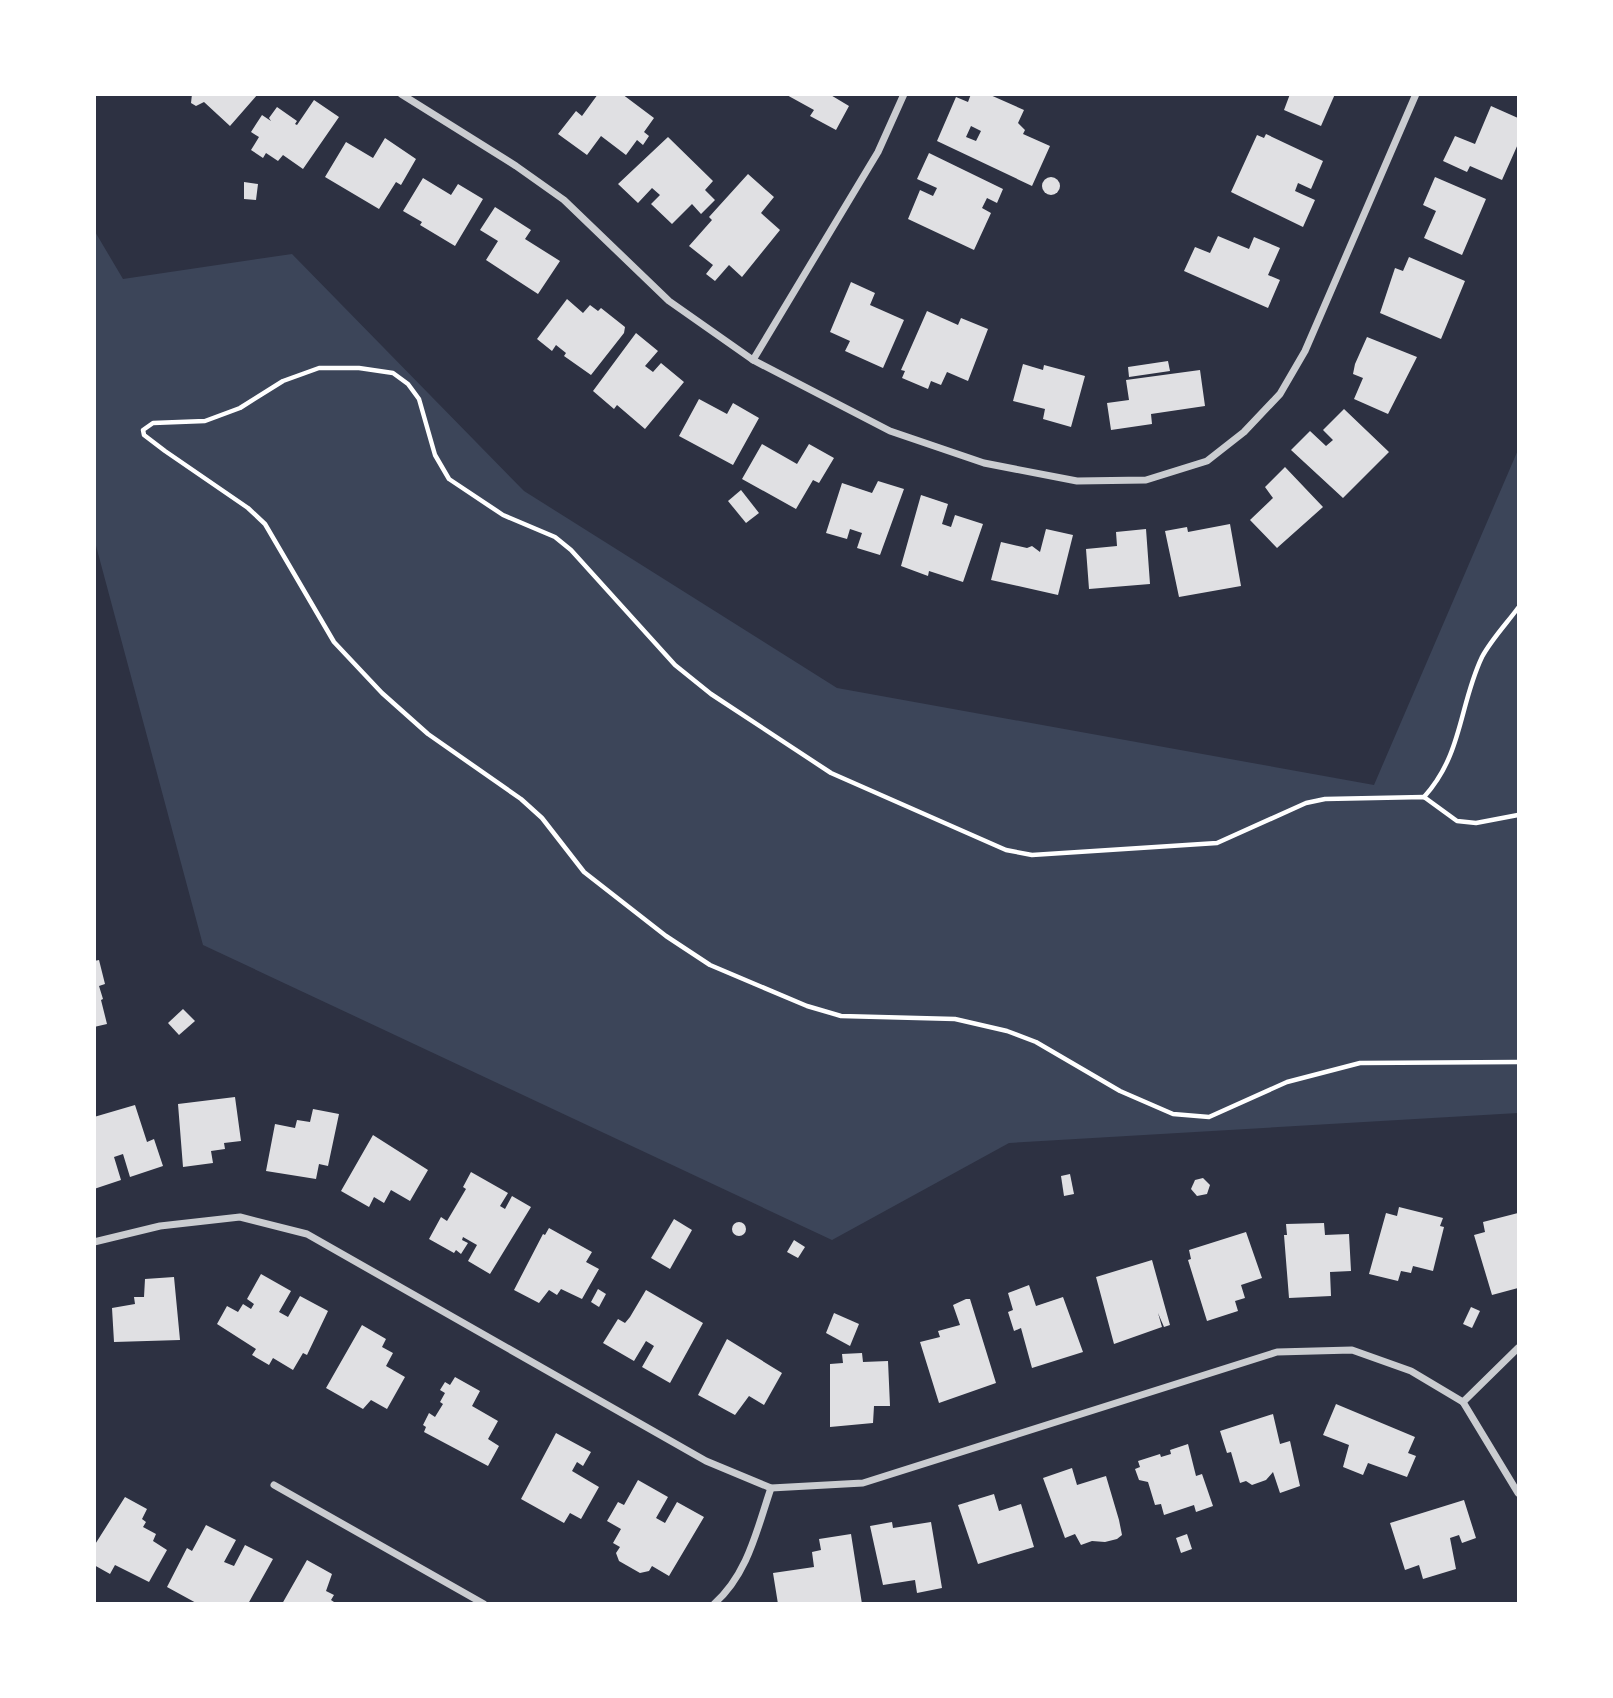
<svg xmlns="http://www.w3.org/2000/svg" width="1613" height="1698" viewBox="0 0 1613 1698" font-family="'Nunito Sans',sans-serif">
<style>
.green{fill:#3c4559}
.building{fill:#e0e0e3;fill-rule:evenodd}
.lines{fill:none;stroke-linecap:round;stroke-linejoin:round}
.path{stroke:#fff;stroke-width:4.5}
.minor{stroke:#caccd0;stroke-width:7}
</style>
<rect width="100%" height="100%" fill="#2d3142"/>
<!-- green -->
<polygon class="green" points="94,230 123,279 292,254 524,491 837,688 1374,785 1518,450 1518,1113 1009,1143 832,1240 203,945 95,542"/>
<!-- building -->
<g class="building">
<polygon points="192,94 258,94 230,126 204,102 196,106 191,103"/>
<polygon points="598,94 622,94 654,118 644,132 649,136 643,145 637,140 626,155 601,136 587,155 558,134 576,111 582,116"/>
<polygon points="785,94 829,94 849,106 836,130 810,116 814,110"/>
<path d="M971 94H988L1024 110 1018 123 1025 130 1023 134 1050 146 1032 186 937 141 956 97 968 102ZM971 126 981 131 976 141 966 137Z"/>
<polygon points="1290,94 1335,94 1321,126 1284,110"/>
<polygon points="314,100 339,117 303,169 283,155 278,161 266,153 263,158 251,150 259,137 251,132 262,115 271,121 269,118 277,107 297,121 295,124 297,125"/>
<polygon points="1491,106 1518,118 1518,144 1502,180 1470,166 1467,172 1443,161 1455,136 1475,144"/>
<polygon points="1266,134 1323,161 1311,189 1298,183 1295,191 1315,200 1303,227 1231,192 1257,135 1264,138"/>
<polygon points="668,137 713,181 705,190 715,200 701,214 692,204 672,224 651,204 660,195 652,188 638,203 618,184"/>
<polygon points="385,138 416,159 401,185 396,182 379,209 325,177 346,142 373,158"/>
<polygon points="929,153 1003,189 997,203 987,198 982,208 991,213 974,250 908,219 920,190 933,196 937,188 917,179"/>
<polygon points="748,174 774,197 761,213 780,230 742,277 729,265 715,281 706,274 713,265 689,246 712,220 709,217"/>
<polygon points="1435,177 1486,199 1462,255 1424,238 1436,211 1423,205"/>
<circle cx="1051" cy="186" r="9"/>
<polygon points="423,178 451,195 458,184 483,199 455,246 420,225 422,222 403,211"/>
<polygon points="244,182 258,184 256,200 244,199"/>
<polygon points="495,207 531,230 525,239 560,261 538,294 486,260 498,241 480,230"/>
<polygon points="1218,236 1249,249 1254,237 1280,248 1268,275 1280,280 1268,308 1184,271 1195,247 1210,253"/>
<polygon points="1409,257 1465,281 1441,339 1380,313 1395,268 1403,271"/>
<polygon points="851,282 875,293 870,305 904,320 883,368 845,351 850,341 830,332"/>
<polygon points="567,299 583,313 590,305 598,311 601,308 625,327 624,333 591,375 564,356 566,353 556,345 552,351 537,339"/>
<polygon points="927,311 958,325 961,318 988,329 968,381 947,372 941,385 931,381 928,389 902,378 905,371 901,370"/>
<polygon points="636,333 658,351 645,366 653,372 661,363 684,382 645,429 617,405 614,409 593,391"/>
<polygon points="1367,337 1417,357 1388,414 1354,399 1363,378 1353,374 1355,364"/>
<polygon points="1168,361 1170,371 1129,377 1128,367"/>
<polygon points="1023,364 1043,370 1044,365 1085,376 1071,427 1043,419 1045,409 1013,401"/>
<polygon points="1200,370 1205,406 1151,414 1152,424 1111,430 1107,403 1129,400 1126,380"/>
<polygon points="699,399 727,414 733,403 759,418 733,465 679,436"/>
<polygon points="1344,409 1389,452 1343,498 1291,450 1310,431 1326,446 1333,440 1323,430"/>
<polygon points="762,444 797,464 809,444 834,458 819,483 813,480 796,509 742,479"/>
<polygon points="1285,467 1323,507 1277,548 1250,520 1273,498 1265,487"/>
<polygon points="878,481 904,489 880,555 857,548 862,533 850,529 847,539 826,533 842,483 872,493"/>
<polygon points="741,490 759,513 746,523 728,501"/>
<polygon points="921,495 948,504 942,524 951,527 955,515 983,524 963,582 929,571 928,576 901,566"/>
<polygon points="1230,524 1241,586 1179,597 1165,531 1187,527 1188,532"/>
<polygon points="1046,529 1073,535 1058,595 991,580 1001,542 1027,548 1032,546 1040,552"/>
<polygon points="1146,529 1150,584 1089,589 1086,549 1117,546 1116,532"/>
<polygon points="99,960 105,984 99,986 103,999 101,1000 107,1024 94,1027 94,961"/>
<polygon points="183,1009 195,1021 179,1035 168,1023"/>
<polygon points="235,1097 241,1141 224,1143 225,1149 211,1151 213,1163 183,1167 178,1104"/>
<polygon points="135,1105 147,1142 154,1139 163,1166 130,1177 123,1154 114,1157 121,1180 94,1189 94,1117"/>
<polygon points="313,1109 339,1114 328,1166 319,1164 316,1179 266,1171 275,1124 295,1128 297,1120 310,1122"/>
<polygon points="373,1135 428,1170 410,1201 391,1190 384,1203 374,1197 369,1207 341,1191"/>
<polygon points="471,1172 508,1193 500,1206 505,1209 512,1196 531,1207 490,1274 468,1261 477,1245 463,1237 462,1240 468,1243 461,1254 456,1250 454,1253 429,1239 441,1217 447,1221 466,1189 463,1187"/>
<polygon points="1070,1174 1074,1194 1064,1196 1061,1176"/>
<polygon points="1203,1178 1210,1185 1207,1194 1197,1196 1191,1189 1195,1180"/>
<polygon points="1399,1207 1443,1218 1440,1226 1444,1227 1433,1271 1413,1266 1411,1273 1401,1271 1398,1281 1369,1274 1386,1213 1397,1216"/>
<polygon points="1518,1213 1518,1288 1492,1295 1474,1235 1485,1232 1483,1222"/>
<polygon points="674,1219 692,1230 670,1269 651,1258"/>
<circle cx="739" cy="1229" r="7"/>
<polygon points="1324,1223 1325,1235 1349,1234 1351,1271 1330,1272 1331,1296 1289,1298 1284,1235 1287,1235 1286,1224"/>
<polygon points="549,1228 592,1252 586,1262 599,1269 582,1299 561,1289 557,1295 549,1290 539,1303 514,1290 543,1234 545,1235"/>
<polygon points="1246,1232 1262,1278 1241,1285 1245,1298 1235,1301 1238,1311 1207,1321 1188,1260 1191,1259 1189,1250"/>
<polygon points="794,1240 805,1247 798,1258 787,1252"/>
<polygon points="1152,1260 1170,1325 1164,1327 1158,1313 1162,1327 1114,1344 1096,1277"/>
<polygon points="261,1274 291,1291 279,1312 288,1317 300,1296 328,1311 307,1355 303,1353 293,1370 273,1358 269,1365 252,1355 256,1349 217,1324 227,1306 238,1312 243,1304 251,1309 254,1304 247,1299"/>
<polygon points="174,1277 180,1340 114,1342 112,1308 135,1304 134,1297 144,1297 145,1279"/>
<polygon points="1029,1285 1036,1306 1063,1297 1083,1352 1032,1368 1021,1328 1014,1331 1008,1312 1013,1310 1008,1293"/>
<polygon points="598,1289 606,1294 599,1307 591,1302"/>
<polygon points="646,1290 703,1323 670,1383 642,1367 654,1346 646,1341 634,1361 603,1343 618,1319 625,1323 630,1317"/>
<polygon points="966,1299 970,1299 996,1383 939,1403 920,1342 940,1337 938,1331 960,1325 953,1305"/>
<polygon points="1471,1307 1480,1311 1472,1328 1463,1324"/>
<polygon points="834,1313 859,1324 850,1346 826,1333"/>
<polygon points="362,1325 386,1339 382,1347 393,1353 386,1366 405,1377 387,1409 371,1400 363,1409 326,1388"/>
<polygon points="727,1339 782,1373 764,1405 749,1396 735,1415 698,1395"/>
<polygon points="862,1353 863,1362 888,1361 890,1406 874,1406 873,1423 830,1427 830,1364 843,1363 842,1354"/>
<polygon points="455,1377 480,1391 472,1406 498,1421 488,1439 499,1446 488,1466 424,1432 426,1427 423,1425 429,1413 435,1417 443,1404 440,1402 445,1393 440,1390 445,1382 450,1385"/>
<polygon points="1336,1404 1415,1437 1408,1453 1416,1456 1407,1477 1368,1463 1363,1475 1343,1467 1349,1445 1323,1435"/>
<polygon points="1273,1414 1280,1444 1290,1441 1300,1486 1280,1493 1273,1472 1266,1480 1252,1485 1246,1481 1240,1483 1231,1452 1227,1453 1220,1431"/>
<polygon points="556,1433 591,1452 583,1466 577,1462 572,1471 599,1487 581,1519 570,1513 564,1523 521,1499"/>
<polygon points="1188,1444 1196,1476 1202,1474 1213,1506 1196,1512 1194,1505 1164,1515 1161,1504 1155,1505 1148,1482 1139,1480 1135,1469 1140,1467 1138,1461 1160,1454 1161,1457 1171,1454 1170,1450"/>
<polygon points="1072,1468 1077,1485 1106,1476 1119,1520 1122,1535 1117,1539 1105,1542 1092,1541 1081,1545 1075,1534 1065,1538 1043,1478"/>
<polygon points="638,1480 668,1497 656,1518 665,1523 677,1502 704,1517 669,1576 652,1566 649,1571 640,1573 619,1561 616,1553 620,1547 613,1543 621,1529 607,1521 618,1502 624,1505"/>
<polygon points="994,1494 999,1511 1021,1504 1034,1547 978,1564 958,1505"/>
<polygon points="125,1497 147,1509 142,1519 146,1522 143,1527 156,1534 153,1541 167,1550 149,1582 115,1565 110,1574 94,1565 94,1546"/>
<polygon points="1464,1500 1476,1538 1462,1543 1459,1535 1450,1538 1456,1569 1423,1579 1419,1565 1405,1570 1390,1523"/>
<polygon points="892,1522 893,1528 931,1522 942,1588 917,1593 915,1580 883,1585 870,1526"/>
<polygon points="206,1525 236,1540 224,1562 234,1566 245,1545 273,1559 248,1604 198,1604 167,1587 187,1548 192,1551"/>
<polygon points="851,1534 862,1604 778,1604 773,1573 814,1567 812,1552 821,1550 819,1539"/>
<polygon points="1187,1534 1192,1549 1181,1553 1176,1538"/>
<polygon points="307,1560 332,1574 326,1591 334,1595 331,1600 337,1604 282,1604"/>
</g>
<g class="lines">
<!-- path -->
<g class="path">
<path d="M1424 797C1463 754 1459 705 1482 657 1491 640 1507 623 1518 608"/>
<polyline points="1518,815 1476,823 1457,821 1424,797 1325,799 1306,803 1217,843 1032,855 1006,850 831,773 711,694 675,665 571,550 555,537 503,515 449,479 435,455 419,399 408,384 393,373 359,368 319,368 283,381 240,408 205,421 153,423 143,430 144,435 165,451 248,508 265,524 334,642 382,693 428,734 521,799 542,818 584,872 666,936 710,965 807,1006 841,1016 955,1019 1007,1031 1036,1042 1120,1091 1173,1114 1209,1117 1287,1082 1360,1063 1518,1062"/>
</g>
<!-- minor -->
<g class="minor">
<polyline points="401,94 516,166 564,200 669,301 753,360 890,431 984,463 1077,481 1146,480 1207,461 1244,432 1280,394 1305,351 1416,94"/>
<polyline points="753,360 878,152 904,94"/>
<polyline points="94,1242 160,1226 240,1217 307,1234 706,1461 771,1488 863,1483 1277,1352 1352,1350 1411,1371 1463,1402 1518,1493"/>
<polyline points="1463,1402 1518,1348"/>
<polyline points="274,1485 484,1604"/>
<path d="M714 1604C748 1574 757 1529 771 1488"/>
</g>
</g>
<!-- border -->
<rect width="1613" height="1698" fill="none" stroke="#ffffff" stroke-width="192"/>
</svg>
